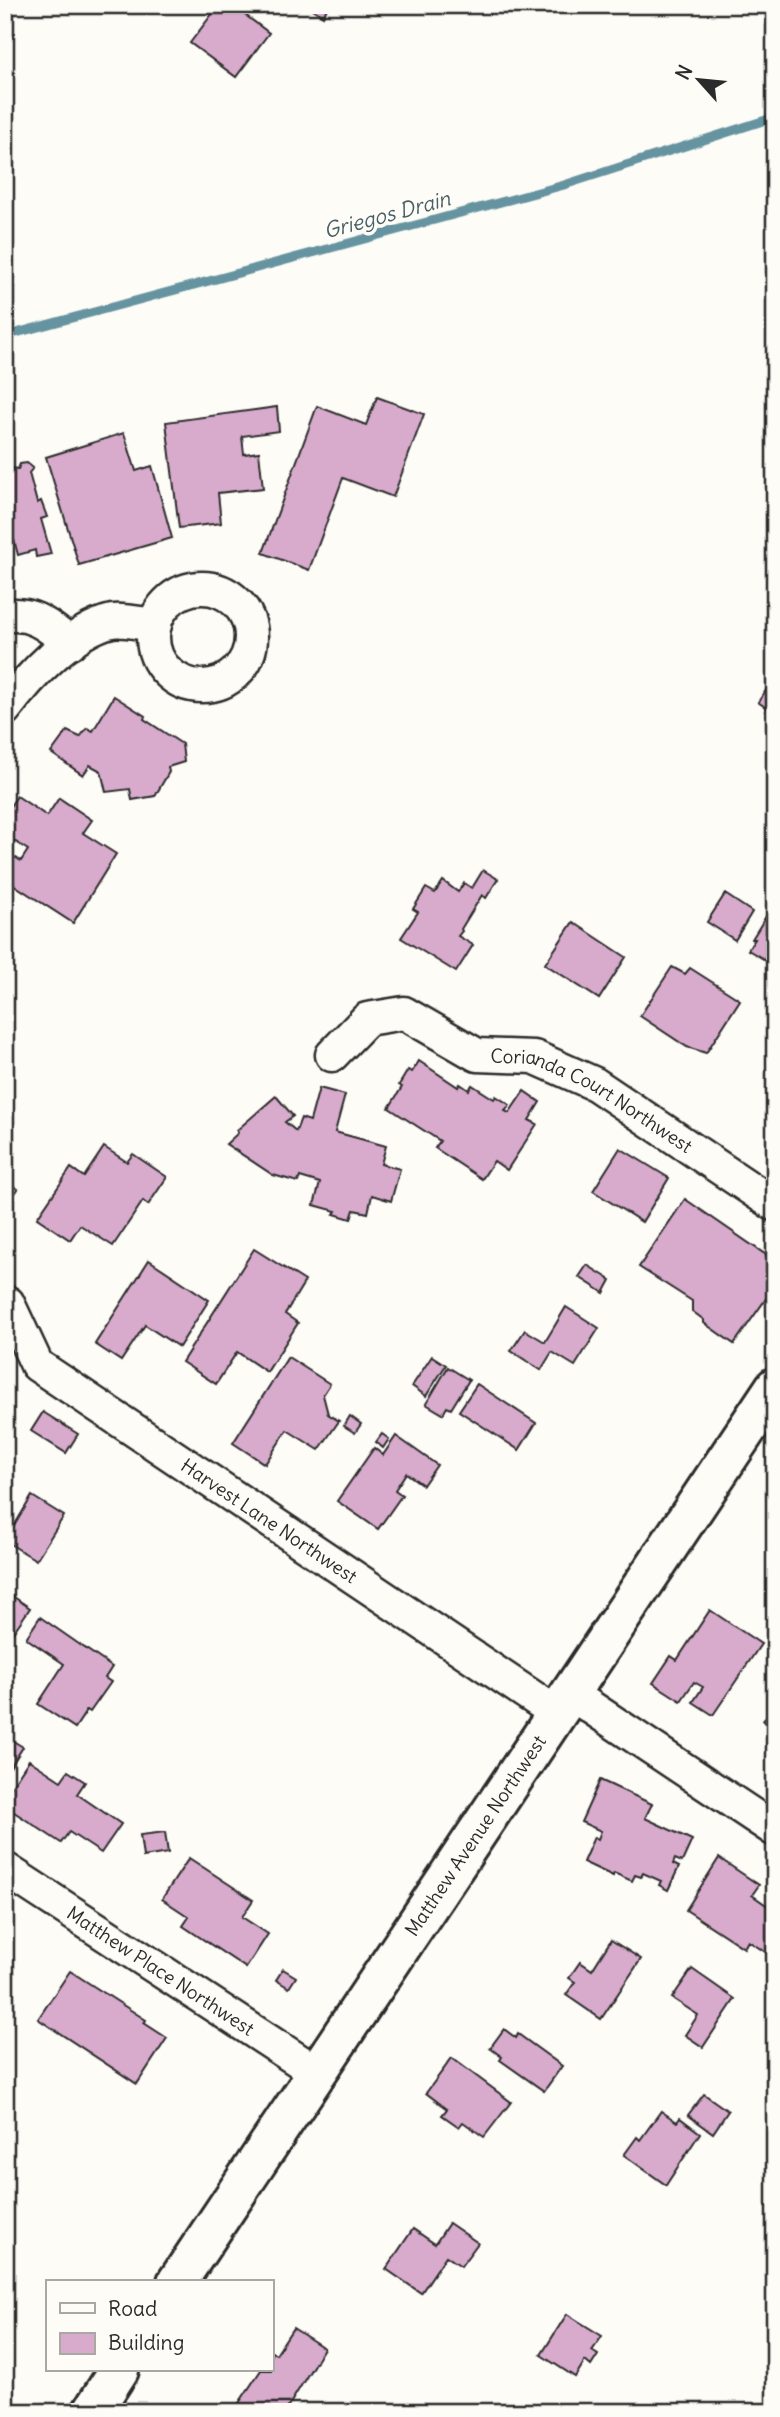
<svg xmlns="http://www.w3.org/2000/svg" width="780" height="2417" viewBox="0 0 780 2417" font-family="Delius,sans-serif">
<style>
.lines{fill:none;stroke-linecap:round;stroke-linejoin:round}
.stream{stroke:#65939f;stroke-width:9}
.building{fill:#d8abcd;stroke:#2b2b2b;stroke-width:2}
.street-casing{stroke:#2b2b2b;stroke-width:37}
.secondary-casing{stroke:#2b2b2b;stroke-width:44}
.street{stroke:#fdfcf7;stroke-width:32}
.secondary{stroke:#fdfcf7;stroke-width:38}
.labels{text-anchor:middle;stroke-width:7;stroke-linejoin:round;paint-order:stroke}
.street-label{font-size:19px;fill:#2b2b2b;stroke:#fdfcf7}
.water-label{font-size:21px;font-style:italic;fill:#485f65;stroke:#fdfcf7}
</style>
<rect width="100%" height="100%" fill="#fdfcf7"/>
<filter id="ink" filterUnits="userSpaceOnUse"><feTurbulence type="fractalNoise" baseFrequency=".0143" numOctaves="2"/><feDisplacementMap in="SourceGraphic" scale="14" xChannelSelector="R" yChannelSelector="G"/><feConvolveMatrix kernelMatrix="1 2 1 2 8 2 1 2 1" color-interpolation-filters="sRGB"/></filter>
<g filter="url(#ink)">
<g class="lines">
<!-- stream -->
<polyline class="stream" points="5,336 564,185 775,117"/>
</g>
<!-- building -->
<g class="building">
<polygon points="219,5 232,5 269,33 236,77 190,43"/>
<polygon points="306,5 329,5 323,16"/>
<polygon points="377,397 424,414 393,497 343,478 309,570 263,553 317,406 366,425"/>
<polygon points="277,407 279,431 242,436 244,454 259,452 263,488 218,493 221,523 179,528 166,422"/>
<polygon points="124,433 136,471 152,466 172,538 79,565 46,457"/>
<polygon points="27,463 33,468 29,473 37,503 41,501 47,517 41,519 51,554 36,557 35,550 18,555 14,540 5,543 5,473 13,468 18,469 20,464"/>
<polygon points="774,679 775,679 775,714 758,702"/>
<polygon points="114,696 145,716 144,719 182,744 184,762 168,767 169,772 155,796 132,800 130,789 106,792 101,771 90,765 83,775 51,753 67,731 80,737 87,728 93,731"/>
<polygon points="17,796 47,816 59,798 92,820 83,833 116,854 73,923 5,879 5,851 21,861 28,850 5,835 5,814"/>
<polygon points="483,870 498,879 486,898 482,895 461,929 462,931 458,936 473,945 456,972 401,938 418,912 413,909 426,888 435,893 443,881 458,892 464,883 472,888"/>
<polygon points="725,894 752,912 735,940 707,922"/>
<polygon points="773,905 775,907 775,973 770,970 772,964 748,950 755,939 752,939"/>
<polygon points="573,922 626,957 599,999 545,964"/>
<polygon points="672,967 685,974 690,968 740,1000 706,1053 687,1047 640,1016"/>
<polygon points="419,1061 458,1087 460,1084 469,1090 472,1085 494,1099 496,1096 510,1105 505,1111 509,1113 524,1091 540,1102 529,1120 537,1124 507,1170 494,1161 482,1179 435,1148 440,1141 389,1108 402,1087 399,1085 408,1070 412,1072"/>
<polygon points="319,1088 345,1095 335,1132 386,1146 381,1164 400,1169 391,1201 372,1195 368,1213 354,1210 351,1219 334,1214 336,1211 314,1205 320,1183 300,1177 298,1182 273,1175 226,1144 238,1133 237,1130 276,1096 293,1116 285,1122 296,1131 301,1118 310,1121"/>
<polygon points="104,1147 127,1162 133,1154 167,1177 148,1205 143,1201 113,1246 80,1225 70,1240 37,1218 71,1168 84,1177"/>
<polygon points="620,1148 669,1178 642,1222 593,1191"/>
<polygon points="5,1181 18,1189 5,1208"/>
<polygon points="685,1199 775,1261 775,1286 734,1344 704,1323 704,1320 692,1311 692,1301 639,1267"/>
<polygon points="254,1249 305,1281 285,1314 298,1323 267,1372 237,1352 216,1384 182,1362"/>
<polygon points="149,1260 209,1300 179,1347 145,1325 121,1361 95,1344"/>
<polygon points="587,1265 611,1280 604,1293 579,1277"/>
<polygon points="566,1307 599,1328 575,1366 552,1352 541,1370 511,1351 525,1330 545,1342"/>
<polygon points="432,1356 446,1365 426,1396 412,1386"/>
<polygon points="288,1357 330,1384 323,1395 328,1414 339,1421 319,1450 287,1430 265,1464 233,1443"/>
<polygon points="448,1367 469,1380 451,1409 447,1407 443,1414 426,1404"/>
<polygon points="477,1384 536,1423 519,1450 459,1411"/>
<polygon points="43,1412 78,1434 66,1453 31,1431"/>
<polygon points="350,1416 361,1424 355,1433 344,1426"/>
<polygon points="382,1434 389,1439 383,1448 376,1442"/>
<polygon points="396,1436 437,1465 423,1485 406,1473 395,1490 402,1495 378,1529 337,1501 374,1448 383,1455"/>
<polygon points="32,1496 64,1516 36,1560 5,1541"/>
<polygon points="5,1591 30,1608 10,1637 5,1634"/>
<polygon points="710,1610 761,1644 713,1715 693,1702 703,1687 694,1682 681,1701 653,1683 671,1656 677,1660"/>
<polygon points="40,1617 112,1667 105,1678 111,1682 90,1712 87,1710 75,1728 38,1704 64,1664 26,1638"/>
<polygon points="775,1703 775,1728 763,1721"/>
<polygon points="5,1736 23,1747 5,1775"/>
<polygon points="29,1760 61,1781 68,1771 85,1782 77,1794 121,1824 101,1853 69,1832 61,1843 5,1806 5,1796"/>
<polygon points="600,1780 652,1804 645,1818 692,1840 682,1862 675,1859 673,1864 679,1867 668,1890 659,1885 661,1881 643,1873 641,1877 635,1875 632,1881 614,1873 613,1876 583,1862 594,1837 598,1839 601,1831 581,1822"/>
<polygon points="165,1832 168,1853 143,1857 140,1835"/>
<polygon points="189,1858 253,1900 242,1917 268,1934 246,1968 183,1926 189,1917 162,1899"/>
<polygon points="719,1858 759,1885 752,1895 775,1911 775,1958 748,1941 744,1948 686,1910"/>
<polygon points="611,1940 641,1959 601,2019 566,1995 575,1982 569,1978 580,1962 592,1970"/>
<polygon points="283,1969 296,1977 289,1988 276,1980"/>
<polygon points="692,1969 735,1999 703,2047 685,2035 698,2015 672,1998"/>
<polygon points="70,1971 146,2020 144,2023 167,2038 137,2084 38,2019"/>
<polygon points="504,2029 516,2038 518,2034 562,2066 544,2091 500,2060 502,2057 490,2048"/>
<polygon points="452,2058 511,2102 484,2137 463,2122 459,2127 442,2115 447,2109 426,2093"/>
<polygon points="704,2094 728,2111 713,2133 688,2115"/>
<polygon points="661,2111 677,2122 680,2118 700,2133 666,2185 624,2155 637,2137 640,2140"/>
<polygon points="449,2223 478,2243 461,2266 446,2256 421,2293 386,2269 413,2229 435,2244"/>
<polygon points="567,2314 602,2336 592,2351 598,2355 591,2366 585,2361 575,2377 541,2355"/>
<polygon points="293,2328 324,2348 285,2412 233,2412 261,2370 271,2370 271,2354 272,2352 276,2354"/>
</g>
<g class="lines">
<defs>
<g id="street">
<circle cx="202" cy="637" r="49"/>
<path d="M5 616C33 611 49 627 70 643"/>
<path d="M5 709C29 677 72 630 112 621 125 619 142 624 155 625"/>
<path id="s1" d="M332 1055 367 1019 404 1013 477 1055 534 1057 595 1084 775 1205"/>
<path id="s2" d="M8 1303 37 1365 558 1714"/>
<polyline points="571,1694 775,1830"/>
<path id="s3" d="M5 1869 316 2072"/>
</g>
<g id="secondary">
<path id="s4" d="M177 2282 775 1387"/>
<polyline points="92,2412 119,2370"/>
</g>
</defs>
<!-- street casing -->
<use href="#street" class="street-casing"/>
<!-- secondary casing -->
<use href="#secondary" class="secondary-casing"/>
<!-- street -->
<use href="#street" class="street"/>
<!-- secondary -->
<use href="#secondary" class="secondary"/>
</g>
</g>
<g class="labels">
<!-- street labels -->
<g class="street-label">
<text dy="7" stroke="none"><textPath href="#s1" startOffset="298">Corianda Court Northwest</textPath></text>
<text dy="7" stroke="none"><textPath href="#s2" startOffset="348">Harvest Lane Northwest</textPath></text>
<text dy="7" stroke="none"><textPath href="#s4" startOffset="537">Matthew Avenue Northwest</textPath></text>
<text dy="7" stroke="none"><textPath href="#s3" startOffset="186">Matthew Place Northwest</textPath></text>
</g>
<!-- water labels -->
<g class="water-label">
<text transform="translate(387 215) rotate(-15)" y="7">Griegos Drain</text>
</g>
</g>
<!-- margin -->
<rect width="780" height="2417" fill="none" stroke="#fdfcf7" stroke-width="28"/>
<rect x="14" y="14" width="752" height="2389" fill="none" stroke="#2b2b2b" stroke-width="2.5" filter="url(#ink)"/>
<!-- legend -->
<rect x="46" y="2280" width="228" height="91" fill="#fdfcf7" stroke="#a9a8a5" stroke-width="2"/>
<rect x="60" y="2303" width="35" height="10" fill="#fdfcf7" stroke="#a9a8a5" stroke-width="2"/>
<text x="108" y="2316" font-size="21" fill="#2b2b2b">Road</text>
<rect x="60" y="2333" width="35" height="21" fill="#d8abcd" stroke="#a9a8a5" stroke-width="2"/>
<text x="108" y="2350" font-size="21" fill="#2b2b2b">Building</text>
<!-- north arrow -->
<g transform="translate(699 80) rotate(297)" stroke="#fdfcf7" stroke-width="5" paint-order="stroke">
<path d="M0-5L12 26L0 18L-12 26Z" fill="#2b2b2b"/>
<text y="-10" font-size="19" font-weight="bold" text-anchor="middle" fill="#2b2b2b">N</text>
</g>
</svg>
